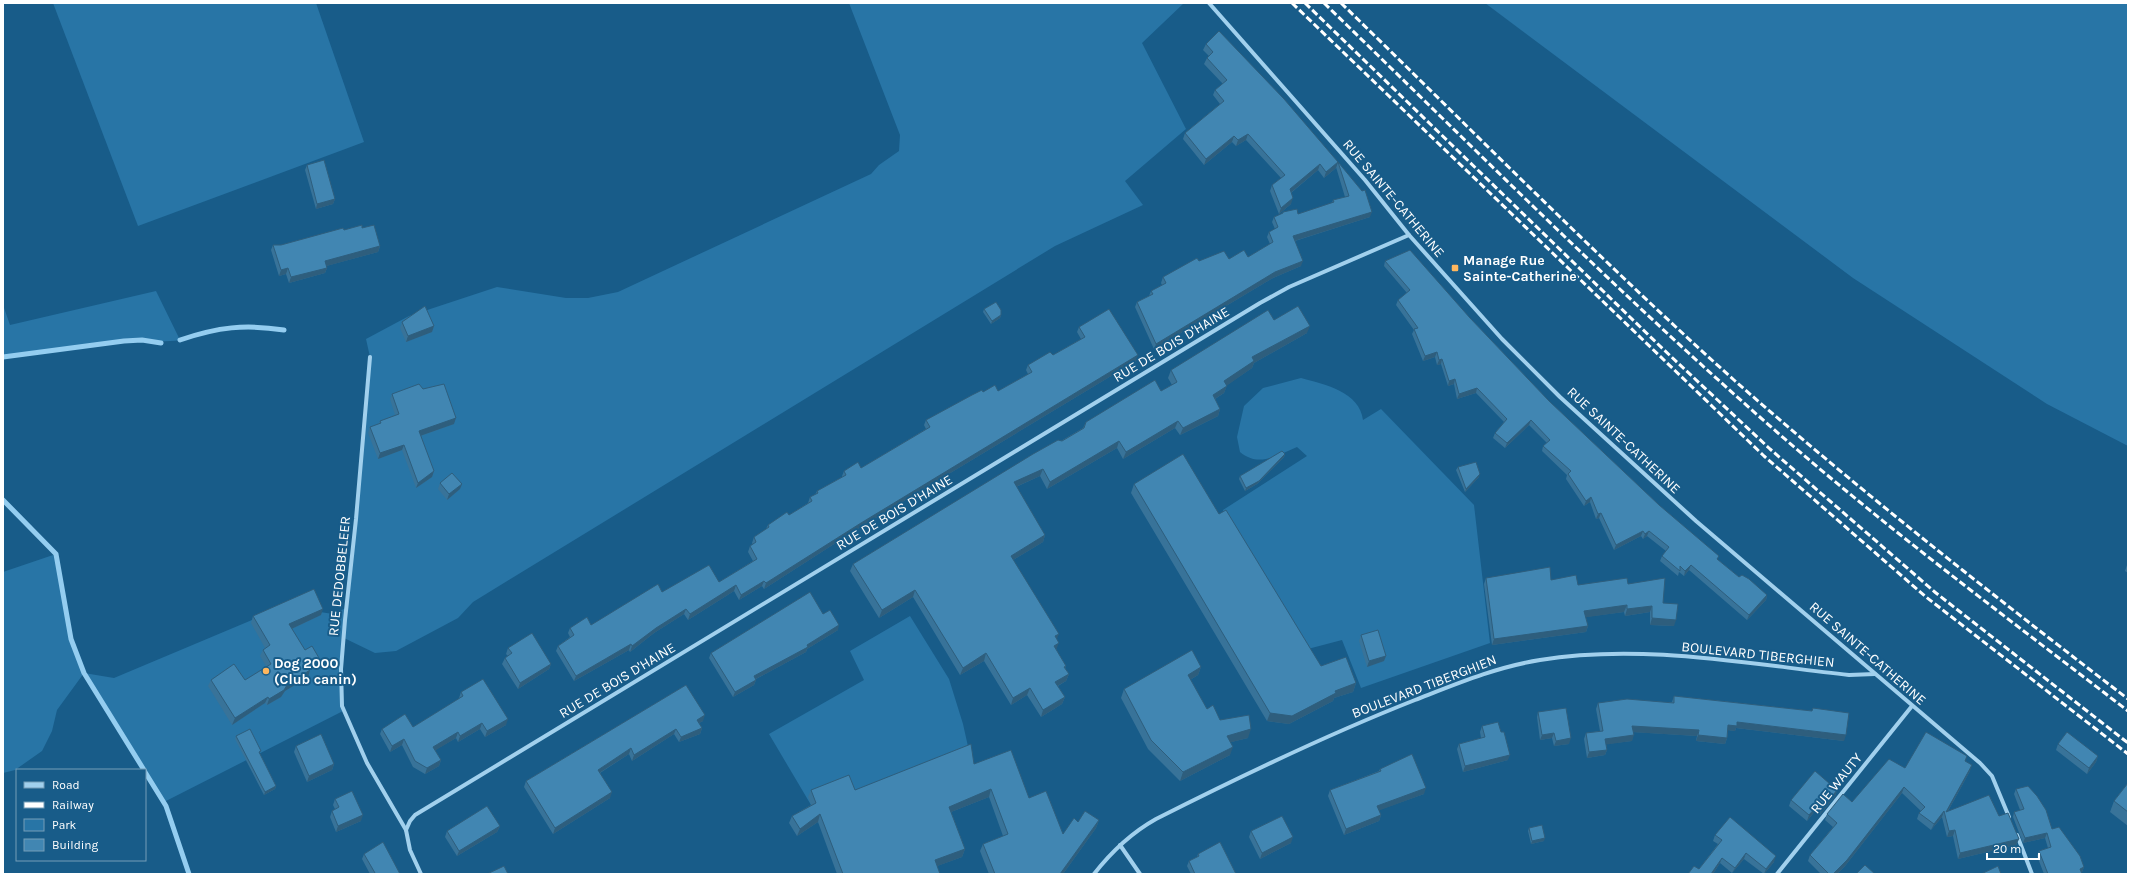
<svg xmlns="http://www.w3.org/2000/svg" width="2131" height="877" viewBox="0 0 2131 877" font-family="Karla,sans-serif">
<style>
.green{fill:#2875a6}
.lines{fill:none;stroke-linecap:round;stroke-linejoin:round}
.stream{stroke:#94cdf0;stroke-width:5}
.minor{stroke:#a1d0ed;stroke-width:4}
.rail{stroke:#fff;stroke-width:3;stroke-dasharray:7 3;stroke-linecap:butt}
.wall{fill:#387399}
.shaded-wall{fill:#2e5e7d}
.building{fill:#4186b2;stroke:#2e5e7d}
.poi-dot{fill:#ffb75e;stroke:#185c89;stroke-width:1.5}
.labels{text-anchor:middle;stroke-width:4;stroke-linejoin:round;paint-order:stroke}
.street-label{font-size:14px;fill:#fff;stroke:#185c89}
.poi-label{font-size:14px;font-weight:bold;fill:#fff;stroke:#185c89;text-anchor:start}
</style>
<rect width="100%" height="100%" fill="#185c89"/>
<!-- green -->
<g class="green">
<polygon points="53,3 316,3 364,142 138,226"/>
<polygon points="849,3 1184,3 1142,43 1186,129 1125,181 1143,205 1055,246 473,602 458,618 396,651 375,653 344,638 341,694 343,711 164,802 84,673 57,710 52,731 42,751 15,770 3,773 3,572 56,554 71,639 84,673 114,678 252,620 311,593 320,612 333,614 346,608 370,357 366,339 409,316 497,287 566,298 588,298 618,292 871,174 879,165 899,151 900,135"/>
<polygon points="1485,3 2128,3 2128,446 2047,404 1853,278"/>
<path d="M156 291 180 340C161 343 143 340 124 341L3 357V305L10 325Z"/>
<path d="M1301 378C1324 384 1360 392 1363 420L1381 409 1474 505 1490 643 1361 688 1342 640 1304 650 1224 516 1223 510 1307 456 1297 447C1278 455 1259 468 1240 452L1237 437 1244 406 1263 388Z"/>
<polygon points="910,616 949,679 963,724 969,751 814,810 769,734 864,680 850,651"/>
</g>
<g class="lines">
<!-- stream -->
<g class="stream">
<path d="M180 340C218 327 245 324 284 330"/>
<polyline points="3,357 124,341 142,340 161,343"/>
<polyline points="3,500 56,554 71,639 84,673 144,770"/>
<polyline points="145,772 166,806 189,874"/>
</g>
<!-- minor -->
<g class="minor">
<polyline points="1209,3 1365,180 1409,235 1502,339 1560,397 1696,521 1980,763 1992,776 2009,817"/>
<polyline points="370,357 356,519 345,620 341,669 342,706 367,763 406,830 410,850 421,874"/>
<polyline points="406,830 410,821 415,815 1260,303 1289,287 1409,235"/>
<polyline points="2017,835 2032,874"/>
<polyline points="1120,845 1140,874"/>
<path d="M1094 874C1112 851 1131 833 1156 819 1241 776 1326 735 1415 700 1456 684 1496 667 1540 660 1641 643 1748 664 1849 675L1875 674"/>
<polyline points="1777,874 1912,706"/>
</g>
<!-- rail -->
<g class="rail">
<polyline points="1292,3 1764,456 1926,597 2128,754"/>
<polyline points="1305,3 1663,349 1770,449 1936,593 2128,743"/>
<path d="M1324 3C1474 148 1621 296 1778 433 1890 531 2010 620 2128 711"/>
<path d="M1341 3C1471 129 1599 259 1734 380 1861 492 1994 596 2128 699"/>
</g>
</g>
<!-- wall -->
<g class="wall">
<polygon points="1206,44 1338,162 1336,168 1324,178 1318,170 1291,193 1291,204 1279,214 1270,191 1272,185 1281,178 1246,140 1236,146 1232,142 1204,165 1183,139 1185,133 1220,104 1213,95 1215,90 1223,84 1204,64 1207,58 1209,56 1203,50"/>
<polygon points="1338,162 1370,217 1295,241 1301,266 1273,278 1154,349 1135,307 1137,302 1149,296 1151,291 1162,285 1161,283 1163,277 1199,261 1248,257 1270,244 1267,237 1269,232 1275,229 1272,222 1274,217 1282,214 1283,212 1298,214 1332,203 1333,200 1345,197 1336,167"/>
<polygon points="307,165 335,199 333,204 316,209 305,170"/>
<polygon points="362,228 380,246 378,252 326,266 327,268 325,273 289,283 286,274 279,276 271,250 273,245 281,245 344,230"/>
<polygon points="1385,261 1470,318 1549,401 1659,505 1718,560 1739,577 1767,595 1766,600 1747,620 1689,570 1684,576 1679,572 1678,576 1660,561 1662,556 1666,551 1647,536 1643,539 1641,536 1614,550 1599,518 1596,519 1590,502 1584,506 1566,479 1567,475 1542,451 1543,446 1547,443 1529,425 1505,448 1493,438 1495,433 1504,422 1476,393 1457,399 1454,384 1448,386 1441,364 1437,365 1435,357 1423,361 1412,334 1414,330 1396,305 1398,300 1407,293 1384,266"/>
<polygon points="984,309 1001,315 1000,318 991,324 983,312"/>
<polygon points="1274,320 1307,333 1254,363 1252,368 1227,385 1224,393 1215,399 1220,409 1218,416 1180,435 1175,428 1123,459 1117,448 1047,489 1040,476 1016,487 1045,535 1043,542 1013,560 1057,639 1056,649 1066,666 1065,668 1069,674 1066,681 1058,686 1065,697 1062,704 1041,717 1027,695 1011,705 984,661 960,675 913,597 879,618 850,571 853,564 1083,428 1086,422 1161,391 1172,385 1168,378 1171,370"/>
<polygon points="402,322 434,326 432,332 406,342 400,328"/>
<polygon points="1079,327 1136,361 859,528 764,589 762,586 739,600 734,591 688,620 684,614 654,633 630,652 629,650 574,681 556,651 558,646 570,637 568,633 570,628 591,625 662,592 719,582 753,561 748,552 750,546 753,545 752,543 754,537 766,529 768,525 789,515 808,503 810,497 815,495 817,491 842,477 842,476 844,471 861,468 926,429 924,425 926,420 983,392 998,391 1028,374 1026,370 1028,365 1053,355 1081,339 1077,332"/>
<polygon points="423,389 454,424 421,436 434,471 432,477 416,488 402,450 378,459 368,433 370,427 379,424 380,421 395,415 390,399 392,394"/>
<polygon points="1285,454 1284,457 1257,484 1245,491 1239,479 1240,476"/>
<polygon points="1458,467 1479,477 1465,492 1456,470"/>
<polygon points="440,483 462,484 460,489 447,500 438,489"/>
<polygon points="1134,484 1219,514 1321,666 1356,683 1353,692 1334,698 1333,701 1289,724 1267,721 1131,493"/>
<polygon points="2128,562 2128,573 2125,571"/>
<polygon points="1486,578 1551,580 1578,585 1628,584 1663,603 1674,626 1650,625 1650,612 1625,616 1624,612 1585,617 1588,626 1586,632 1492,645 1484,584"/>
<polygon points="823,614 838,630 807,649 806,652 756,679 756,680 754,685 733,697 709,658 711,653"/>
<polygon points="321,615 292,629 305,650 319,658 317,664 310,670 308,677 285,691 281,697 267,705 265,703 232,725 208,686 211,680 245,680 266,666 260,656 263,650 265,648 251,623 253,616"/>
<polygon points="1361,635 1386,656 1384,661 1367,667 1359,641"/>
<polygon points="508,648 551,664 549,669 518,689 502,664 505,658 508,656 506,654"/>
<polygon points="1201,667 1198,675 1190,680 1207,709 1220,720 1248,738 1231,742 1230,755 1180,781 1148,749 1121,698 1124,689"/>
<polygon points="686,685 703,721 699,723 702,728 700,734 679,742 674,734 632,761 629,754 600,773 610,798 553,834 524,787 526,781"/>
<polygon points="461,692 506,725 485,737 480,729 458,742 456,738 435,750 441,760 439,766 425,774 413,767 402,745 390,752 380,734 382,729 413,727 459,699 459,698"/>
<polygon points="1674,696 1812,711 1813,708 1844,741 1736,728 1735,731 1728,730 1727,738 1725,744 1696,741 1697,736 1633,732 1632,741 1606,744 1607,750 1605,755 1587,758 1584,739 1586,733 1600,731 1596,709 1598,703 1672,702"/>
<polygon points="1538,712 1569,744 1554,746 1552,738 1540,740 1537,717"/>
<polygon points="1482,726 1501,732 1508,760 1463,772 1457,749 1459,744 1481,738 1480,732"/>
<polygon points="236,736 260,754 276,786 275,789 264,795 235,739"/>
<polygon points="2058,744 2098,756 2096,762 2087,774 2056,750"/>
<polygon points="296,746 334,764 332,770 307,782 294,752"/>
<polygon points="1965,761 1970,771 1948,811 1999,816 2019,839 2016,845 1958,859 1953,836 1947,837 1942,817 1931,830 1917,819 1919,813 1921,811 1902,793 1845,866 1837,874 1821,874 1808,861 1810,855 1833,827 1825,820 1827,814 1852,802 1905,768"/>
<polygon points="974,764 1029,798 1063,834 1078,822 1099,820 1096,828 1063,874 989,874 980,851 983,844 1003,836 989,797 951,812 965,849 962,857 937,866 940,874 837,874 818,822 797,836 789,823 792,816 811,805 808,797 811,790 855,790"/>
<polygon points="1380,769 1424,794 1379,810 1381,815 1379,821 1344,835 1328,796 1330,790 1379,771"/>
<polygon points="2128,783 2128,826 2110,812 2114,801"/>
<polygon points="2016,789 2052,829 2084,867 2082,872 2081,873 2082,874 2044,874 2037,856 2039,851 2048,848 2045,838 2023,843 2013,817 2014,812 2020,810 2014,794"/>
<polygon points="1837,790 1835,796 1820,815 1815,811 1807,821 1789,806 1791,800"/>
<polygon points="335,799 361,821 336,832 330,817 332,811 335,809 333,805"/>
<polygon points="500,826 497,832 457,856 445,837 447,831"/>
<polygon points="1529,828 1544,841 1531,844 1528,831"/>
<polygon points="1251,831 1291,843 1260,859 1249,837"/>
<polygon points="1715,835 1774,862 1764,874 1744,859 1732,873 1720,863 1713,874 1688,874 1699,869 1718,844 1713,841"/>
<polygon points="364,854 400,874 370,874 362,859"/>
<polygon points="1198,854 1236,874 1191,874 1187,866 1189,861 1197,857"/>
</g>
<!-- shaded-wall -->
<g class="shaded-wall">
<polygon points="1248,134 1246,140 1236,146 1238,140"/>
<polygon points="1234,136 1232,142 1204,165 1206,159"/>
<polygon points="1338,162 1336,168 1324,178 1326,172"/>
<polygon points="1320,164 1318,170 1288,195 1290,189"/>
<polygon points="1293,198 1291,204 1279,214 1281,208"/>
<polygon points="335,199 333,204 316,209 317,204"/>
<polygon points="1372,212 1370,217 1291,242 1293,236"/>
<polygon points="380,246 378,252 323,267 325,261"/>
<polygon points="1303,261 1301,266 1273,278 1154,349 1156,344 1275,272"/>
<polygon points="288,268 286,274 279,276 281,270"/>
<polygon points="327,268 325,273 289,283 291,277"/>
<polygon points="1001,315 1000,318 991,324 992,321"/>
<polygon points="434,326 432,332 406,342 408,336"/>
<polygon points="1310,326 1307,333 1254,363 1252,368 1222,389 1224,381 1252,357"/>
<polygon points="1437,352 1435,357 1423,361 1425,356"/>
<polygon points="1138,355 1136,361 859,528 764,589 766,583 861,523"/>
<polygon points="1442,359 1441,364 1437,365 1439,360"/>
<polygon points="1455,379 1454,384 1448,386 1449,381"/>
<polygon points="1227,386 1224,393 1210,402 1213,395"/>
<polygon points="1477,388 1476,393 1457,399 1459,394"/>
<polygon points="1220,409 1218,416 1180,435 1183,428"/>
<polygon points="456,418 454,424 417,437 419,431"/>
<polygon points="1531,420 1529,425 1505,448 1507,443"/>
<polygon points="1178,421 1175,428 1123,459 1126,452"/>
<polygon points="1119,441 1117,448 1047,489 1050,482"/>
<polygon points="404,445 402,450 378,459 380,453"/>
<polygon points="1285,454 1284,457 1257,484 1245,491 1246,488"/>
<polygon points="1043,469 1040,476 1011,489 1014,482"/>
<polygon points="434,471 432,477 416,488 418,483"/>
<polygon points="1480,474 1479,477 1465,492 1466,489"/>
<polygon points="462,484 460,489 447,500 449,494"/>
<polygon points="1591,497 1590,502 1584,506 1586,501"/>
<polygon points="1601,513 1599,518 1596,519 1598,514"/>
<polygon points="1643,531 1641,536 1614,550 1616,545"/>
<polygon points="1649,531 1647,536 1643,539 1645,534"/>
<polygon points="1045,535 1043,542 1008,563 1011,556"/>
<polygon points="1691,565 1689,570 1684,576 1685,571"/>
<polygon points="764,581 762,586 739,600 741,595"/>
<polygon points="736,585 734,591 688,620 690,614"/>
<polygon points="915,590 913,597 879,618 882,610"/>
<polygon points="1767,595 1766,600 1747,620 1749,615"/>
<polygon points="1627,605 1624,612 1581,618 1584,611"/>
<polygon points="1652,606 1650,612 1625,616 1627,609"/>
<polygon points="323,609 321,615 287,631 289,624"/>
<polygon points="686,609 684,614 654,633 630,652 632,646 656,628"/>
<polygon points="1652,618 1676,620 1674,626 1650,625"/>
<polygon points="839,625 838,630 807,649 806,652 752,681 754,676 807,645"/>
<polygon points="1588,626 1586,632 1492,645 1494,639"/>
<polygon points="1059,634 1056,641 1055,636"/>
<polygon points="1059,643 1056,650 1054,646"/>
<polygon points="631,644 629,650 574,681 576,676"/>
<polygon points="986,653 984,661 960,675 963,668"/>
<polygon points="1386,656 1384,661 1367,667 1369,661"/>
<polygon points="319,658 317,664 305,673 308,666"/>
<polygon points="551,664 549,669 518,689 520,683"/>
<polygon points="1201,667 1198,675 1185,683 1188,675"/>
<polygon points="310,670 308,677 285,691 281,697 267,705 269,699 287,685"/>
<polygon points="1069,674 1066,681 1052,689 1055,682"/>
<polygon points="756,680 754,685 733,697 735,692"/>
<polygon points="1356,683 1353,692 1334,698 1333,701 1289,724 1267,721 1270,713"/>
<polygon points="1030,688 1027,695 1011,705 1013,698"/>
<polygon points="268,697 265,703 232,725 235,718"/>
<polygon points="1065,697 1062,704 1041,717 1043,710"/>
<polygon points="705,715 703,721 695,725 697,720"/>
<polygon points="508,719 506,725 485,737 487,731"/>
<polygon points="1737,722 1846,735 1844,741 1736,728 1735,731 1726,730 1728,725"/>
<polygon points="482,723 480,729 458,742 460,736"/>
<polygon points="1632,726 1699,730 1697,736 1630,732"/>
<polygon points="702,728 700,734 679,742 681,737"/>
<polygon points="676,729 674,734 632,761 634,755"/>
<polygon points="1251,729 1248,738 1224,744 1227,736"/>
<polygon points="458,732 456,738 431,753 433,747"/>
<polygon points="1554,733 1552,738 1540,740 1542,735"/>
<polygon points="1634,735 1632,741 1603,745 1605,739"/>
<polygon points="1698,735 1727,738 1725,744 1696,741"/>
<polygon points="1571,738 1569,744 1554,746 1556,741"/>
<polygon points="404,739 402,745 390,752 392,746"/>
<polygon points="1233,747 1230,755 1180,781 1183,772"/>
<polygon points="631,748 629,754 596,775 598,770"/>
<polygon points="1607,750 1605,755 1587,758 1589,752"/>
<polygon points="1510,755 1508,760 1463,772 1465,766"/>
<polygon points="2098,756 2096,762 2087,774 2089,768"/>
<polygon points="441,760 439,766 425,774 427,768"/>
<polygon points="334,764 332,770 307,782 309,776"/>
<polygon points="1972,765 1970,771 1945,816 1946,812"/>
<polygon points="276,786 275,789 264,795 265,792"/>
<polygon points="1904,787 1902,793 1845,866 1837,874 1833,874"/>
<polygon points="1426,788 1424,794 1375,812 1377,806"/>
<polygon points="991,789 989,797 946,814 949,807"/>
<polygon points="1837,790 1835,796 1820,815 1822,810"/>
<polygon points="612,792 610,798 553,834 555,828"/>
<polygon points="1817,806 1815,811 1807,821 1809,815"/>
<polygon points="1944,811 1942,817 1931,830 1934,824"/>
<polygon points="820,814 818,822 797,836 800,829"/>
<polygon points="363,815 361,821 336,832 338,826"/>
<polygon points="1381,815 1379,821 1344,835 1346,829"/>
<polygon points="1099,820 1096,828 1063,874 1060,874"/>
<polygon points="500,826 497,832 457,856 459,851"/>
<polygon points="1955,830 1953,836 1947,837 1949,831"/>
<polygon points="2047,833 2045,838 2023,843 2025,838"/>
<polygon points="1293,837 1291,843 1260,859 1262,853"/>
<polygon points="1545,838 1544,841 1531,844 1532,841"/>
<polygon points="2019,839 2016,845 1958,859 1960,853"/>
<polygon points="965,849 962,857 932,868 935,860"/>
<polygon points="1746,853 1744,859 1732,873 1735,868"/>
<polygon points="1776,856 1774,862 1764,874 1766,869"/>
<polygon points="1722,858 1720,863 1713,874 1711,874"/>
<polygon points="2084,867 2082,872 2078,874 2080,869"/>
</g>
<!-- building -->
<g class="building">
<polygon points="1219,31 1284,99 1338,162 1326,172 1320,164 1290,189 1293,198 1281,208 1272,185 1285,175 1248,134 1238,140 1234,136 1206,159 1185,133 1224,101 1215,90 1227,80 1207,58 1213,52 1206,44"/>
<polygon points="324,160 335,199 317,204 307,165"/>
<polygon points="1338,162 1362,191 1365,190 1372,212 1293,236 1303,261 1275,272 1156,344 1137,302 1153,294 1151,291 1166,283 1163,277 1197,258 1199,261 1224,251 1229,259 1244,250 1248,257 1273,242 1269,232 1278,227 1274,217 1283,213 1283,212 1297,209 1298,214 1334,202 1333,200 1349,196"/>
<polygon points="362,225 362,228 374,225 380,246 325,261 327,268 291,277 288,268 281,270 273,245 281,245 343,228 344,230"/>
<polygon points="1410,250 1470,318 1549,401 1659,505 1719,556 1717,559 1739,577 1742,575 1749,579 1767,595 1749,615 1691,565 1685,571 1680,566 1680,571 1662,556 1669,547 1649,531 1645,534 1643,531 1616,545 1601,513 1598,514 1591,497 1586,501 1568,474 1571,471 1543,446 1550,440 1531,420 1507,443 1495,433 1507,419 1477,388 1459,394 1455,379 1449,381 1442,359 1439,360 1437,352 1425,356 1414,329 1418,328 1398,300 1410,290 1385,261"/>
<polygon points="996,302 1001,310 1001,315 992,321 984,309"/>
<polygon points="425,306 434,326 408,336 402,322"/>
<polygon points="1298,306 1310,326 1252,357 1254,361 1224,381 1227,386 1213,395 1220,409 1183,428 1178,421 1126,452 1119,441 1050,482 1043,469 1014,482 1045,535 1011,556 1059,634 1055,636 1059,643 1054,646 1066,666 1064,667 1069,674 1055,682 1065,697 1043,710 1030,688 1013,698 986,653 963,668 915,590 882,610 853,564 1033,454 1058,440 1062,441 1084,428 1086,422 1155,380 1161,391 1177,382 1171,370 1268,310 1274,320"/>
<polygon points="1109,309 1138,355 861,523 766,583 764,581 741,595 736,585 690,614 686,609 656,628 632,646 631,644 576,676 558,646 574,635 570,628 587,617 591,625 658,584 662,592 709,565 719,582 757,559 750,546 756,542 754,537 769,527 768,525 787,512 789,515 812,501 810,497 818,493 817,491 846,475 844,471 858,462 861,468 930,427 926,420 972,395 982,390 983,392 995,385 998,391 1032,372 1028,365 1050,352 1053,355 1085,337 1079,327"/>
<polygon points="419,384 423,389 444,384 456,418 419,431 434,471 418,483 404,445 380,453 370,427 381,423 380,421 399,414 392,394"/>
<polygon points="1282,451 1285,454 1259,481 1246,488 1240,476"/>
<polygon points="1183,454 1219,514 1226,510 1321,666 1346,657 1356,683 1335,691 1336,693 1292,716 1270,713 1134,484"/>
<polygon points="1476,462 1480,474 1466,489 1458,467"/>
<polygon points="452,473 462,484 449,494 440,483"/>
<polygon points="1550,567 1551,580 1576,575 1578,585 1627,578 1628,584 1665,578 1663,603 1678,604 1676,620 1652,618 1652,606 1627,609 1627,605 1584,611 1588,626 1494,639 1486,578"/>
<polygon points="314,589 323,609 289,624 305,650 312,646 319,658 308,666 310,670 287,685 284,690 269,699 268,697 235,718 211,680 234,664 245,680 271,664 263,650 270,645 253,616"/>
<polygon points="810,592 823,614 830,610 839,625 807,645 808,647 754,676 756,680 735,692 711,653"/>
<polygon points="1378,630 1386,656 1369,661 1361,635"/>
<polygon points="532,633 551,664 520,683 505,658 512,653 508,648"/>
<polygon points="1192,650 1201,667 1188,675 1207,709 1213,705 1220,720 1249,715 1251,729 1227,736 1233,747 1183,772 1151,740 1124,689"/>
<polygon points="483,679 508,719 487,731 482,723 460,736 458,732 433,747 441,760 427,768 415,761 404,739 392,746 382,729 405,714 413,727 463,696 461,692"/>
<polygon points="686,685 705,715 697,720 702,728 681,737 676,729 634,755 631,748 598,770 612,792 555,828 526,781"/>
<polygon points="1674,696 1812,711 1813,708 1849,713 1846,735 1737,722 1737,726 1728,725 1727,738 1698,735 1699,730 1632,726 1634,735 1605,739 1607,750 1589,752 1586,733 1603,731 1598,703 1627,699 1674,703"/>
<polygon points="1566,708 1571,738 1556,741 1554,733 1542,735 1538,712"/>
<polygon points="1498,722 1501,732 1504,732 1510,755 1465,766 1459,744 1485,737 1482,726"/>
<polygon points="250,729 261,751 259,752 276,786 265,792 236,736"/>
<polygon points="1926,732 1967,756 1965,761 1972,765 1946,812 1989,795 1999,816 2008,813 2019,839 1960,853 1955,830 1949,831 1944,811 1934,824 1919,813 1925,807 1904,787 1847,860 1833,874 1829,874 1810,855 1837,823 1827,814 1843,794 1852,802 1889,759 1905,768"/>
<polygon points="2067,732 2098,756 2089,768 2058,744"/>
<polygon points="321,734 334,764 309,776 296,746"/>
<polygon points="971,744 974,764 1011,750 1029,798 1046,791 1063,834 1074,818 1078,822 1085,811 1099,820 1060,874 995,874 983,844 1008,834 991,789 949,807 965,849 935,860 940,874 843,874 820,814 800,829 792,816 816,803 811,790 849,775 855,790"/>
<polygon points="1412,754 1426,788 1377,806 1381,815 1346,829 1330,790 1381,771 1380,769"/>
<polygon points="1815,771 1837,790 1822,810 1817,806 1809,815 1791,800"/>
<polygon points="2128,783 2128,812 2114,801"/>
<polygon points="2028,786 2037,796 2046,810 2052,829 2059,827 2080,856 2084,867 2080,869 2082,874 2048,874 2039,851 2051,847 2047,833 2025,838 2014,812 2024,809 2016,789"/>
<polygon points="352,791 363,815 338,826 332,811 339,807 335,799"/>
<polygon points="487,806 500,826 459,851 447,831"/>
<polygon points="1282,816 1293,837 1262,853 1251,831"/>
<polygon points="1730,817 1776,856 1766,869 1746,853 1735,868 1722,858 1711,874 1688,874 1694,866 1699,869 1722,840 1715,835"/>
<polygon points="1542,825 1545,838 1532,841 1529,828"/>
<polygon points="383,842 400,874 374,874 375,873 364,854"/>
<polygon points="1220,842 1236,874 1195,874 1189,861 1199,856 1198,854"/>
<polygon points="1865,865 1875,874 1856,874"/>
<polygon points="504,866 508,874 487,874"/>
<polygon points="1998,866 2001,874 1981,874"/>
</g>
<!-- markers -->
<g class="poi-dot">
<rect x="1451" y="264" width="8" height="8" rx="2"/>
<circle cx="266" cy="671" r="4"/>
</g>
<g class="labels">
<!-- street labels -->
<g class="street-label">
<text transform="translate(1394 198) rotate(50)" y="5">RUE SAINTE-CATHERINE</text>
<text transform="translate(1171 344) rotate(-31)" y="5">RUE DE BOIS D'HAINE</text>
<text transform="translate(1624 440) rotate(43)" y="5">RUE SAINTE-CATHERINE</text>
<text transform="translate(894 512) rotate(-31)" y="5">RUE DE BOIS D'HAINE</text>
<text transform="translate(339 576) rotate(-84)" y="5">RUE DEDOBBELEER</text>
<text transform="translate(1868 653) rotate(41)" y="5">RUE SAINTE-CATHERINE</text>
<text transform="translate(1758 654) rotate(6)" y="5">BOULEVARD TIBERGHIEN</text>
<text transform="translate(617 680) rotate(-31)" y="5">RUE DE BOIS D'HAINE</text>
<text transform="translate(1424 686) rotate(-21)" y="5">BOULEVARD TIBERGHIEN</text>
<text transform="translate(1836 783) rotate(-51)" y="5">RUE WAUTY</text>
</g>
<!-- poi labels -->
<g class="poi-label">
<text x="1463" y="265">Manage Rue<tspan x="1463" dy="16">Sainte-Catherine</tspan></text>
<text x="274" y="668">Dog 2000<tspan x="274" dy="16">(Club canin)</tspan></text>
</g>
</g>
<!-- border -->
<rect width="2131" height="877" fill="none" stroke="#ffffff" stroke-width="8"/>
<!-- legend -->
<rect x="16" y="769" width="130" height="92" fill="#185c89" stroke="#749db8"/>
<rect x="24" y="782" width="20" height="6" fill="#a1d0ed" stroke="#749db8"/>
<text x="52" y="789" font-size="12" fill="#ffffff">Road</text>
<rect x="24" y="802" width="20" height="6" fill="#ffffff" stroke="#749db8"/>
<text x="52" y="809" font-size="12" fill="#ffffff">Railway</text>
<rect x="24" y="819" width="20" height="12" fill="#2875a6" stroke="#749db8"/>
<text x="52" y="829" font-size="12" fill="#ffffff">Park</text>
<rect x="24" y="839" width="20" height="12" fill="#4186b2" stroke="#749db8"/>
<text x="52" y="849" font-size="12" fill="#ffffff">Building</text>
<!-- scale -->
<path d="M1987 853v6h52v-6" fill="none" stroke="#ffffff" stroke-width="2"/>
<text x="1993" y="853" font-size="12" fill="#ffffff" stroke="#185c89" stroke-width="3" paint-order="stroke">20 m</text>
</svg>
